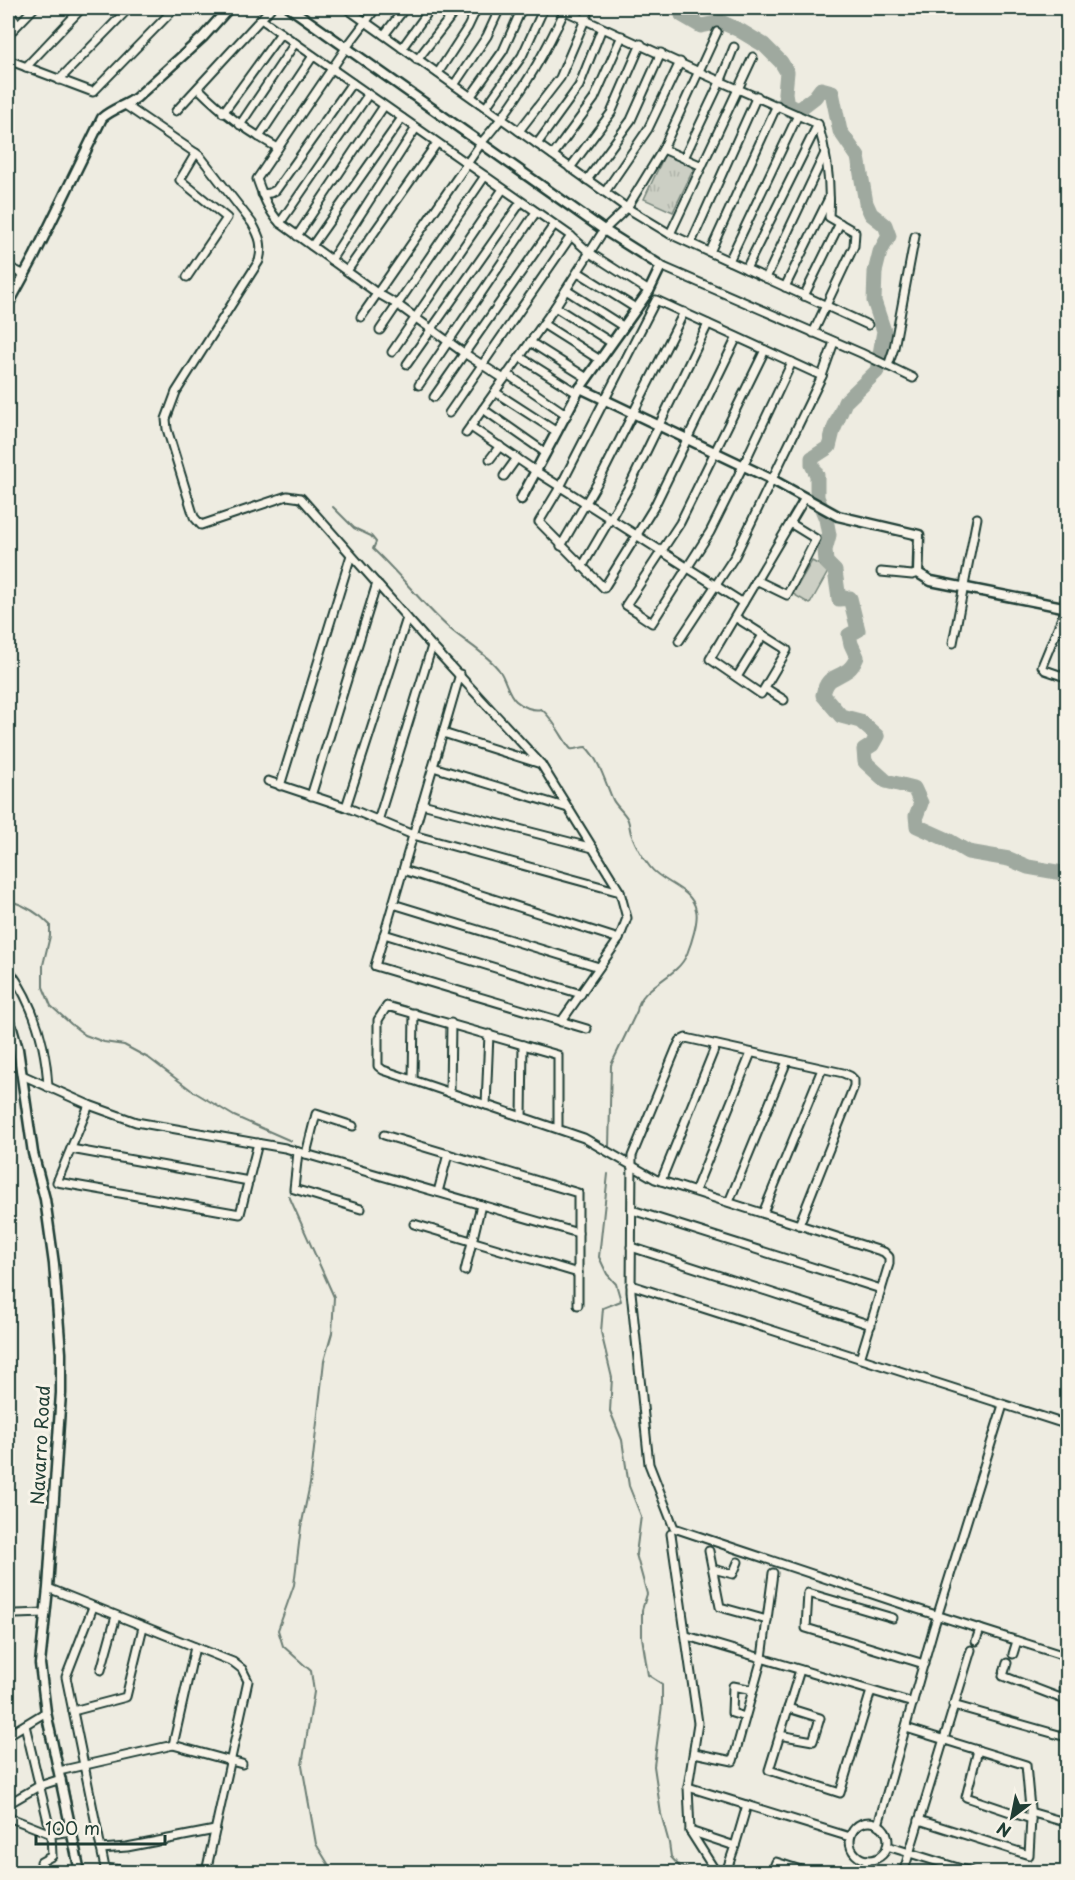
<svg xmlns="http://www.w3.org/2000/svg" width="1075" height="1880" viewBox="0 0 1075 1880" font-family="'Playpen Sans',sans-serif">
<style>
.grass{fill:url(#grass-tufts);stroke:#76867c;stroke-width:1.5}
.pitch{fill:#cccfc4;stroke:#76867c;stroke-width:1.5}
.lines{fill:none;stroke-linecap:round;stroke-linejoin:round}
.stream{stroke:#6c7e74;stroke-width:2}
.river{stroke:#9fa99f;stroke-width:15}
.minor-casing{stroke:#1f3d34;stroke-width:11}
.tertiary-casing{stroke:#1f3d34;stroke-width:13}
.minor{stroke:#f7f3e8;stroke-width:7}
.tertiary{stroke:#f7f3e8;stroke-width:8}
.labels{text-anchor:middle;stroke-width:6;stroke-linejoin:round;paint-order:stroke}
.street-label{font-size:18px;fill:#1f3d34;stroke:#f7f3e8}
</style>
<defs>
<pattern id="grass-tufts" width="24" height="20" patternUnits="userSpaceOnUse" patternTransform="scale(1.5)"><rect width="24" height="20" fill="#cccfc4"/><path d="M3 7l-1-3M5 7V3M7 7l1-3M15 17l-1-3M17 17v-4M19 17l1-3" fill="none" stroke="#afb3a9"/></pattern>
</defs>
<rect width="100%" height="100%" fill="#eeece1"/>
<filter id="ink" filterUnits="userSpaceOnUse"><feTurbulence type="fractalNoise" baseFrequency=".0167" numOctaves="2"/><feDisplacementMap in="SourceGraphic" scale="12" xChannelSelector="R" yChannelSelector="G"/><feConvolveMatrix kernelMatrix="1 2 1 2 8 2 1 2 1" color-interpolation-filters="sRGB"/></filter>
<g filter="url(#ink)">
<!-- grass -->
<polygon class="grass" points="666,152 694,168 673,212 644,199"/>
<!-- pitch -->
<polygon class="pitch" points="812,561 829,570 810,604 793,594"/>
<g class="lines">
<!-- stream -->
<g class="stream">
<path d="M333 507 354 528 371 536 376 542 373 549C400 574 422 604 449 628 465 642 486 653 499 670 506 679 507 693 516 701 523 707 533 711 541 709 553 717 567 747 571 749 575 750 581 747 586 747 600 761 605 782 613 800 616 806 623 811 627 818 630 823 629 830 632 836 636 846 643 858 650 867 662 883 692 888 696 910 699 920 691 944 687 954 677 979 640 985 637 1011L611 1065 609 1147"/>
<path d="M8 900C24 905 38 912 50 925V936L43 965V987L51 1006 71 1024 85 1035 104 1042 124 1045 150 1059 191 1090 234 1116 291 1141"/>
<polyline points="290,1158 291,1152"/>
<polyline points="608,1174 599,1257 607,1274 616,1284 621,1301 603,1308 601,1332 612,1378 610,1411 622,1440 629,1486 641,1516 636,1554 647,1594 642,1610 642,1637 648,1675 662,1684 662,1705 654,1766 661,1814 669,1843 671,1857 681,1868 691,1869 695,1872"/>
<polyline points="289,1196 334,1297 332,1333 324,1361 310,1484 301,1527 294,1585 278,1630 283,1646 311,1671 314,1692 302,1765 316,1844 333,1872"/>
<polyline points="49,1703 58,1747"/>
<polyline points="66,1777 75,1826"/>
</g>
<!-- river -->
<path class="river" d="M682 8V15L701 26 721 22 739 30 764 45 781 62 787 72 785 93 787 105 798 110 815 97 821 89 832 92 840 131 858 157 866 203 871 214 885 225 889 236 880 252 875 272 874 301 884 331 877 371 845 402 833 431 829 447 812 458V465L817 475V497L826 519 829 535 825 550 826 562 835 571 839 599 850 598 858 630 849 635 851 644 857 657C855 662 852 667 848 670 834 680 827 676 823 695L841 716 860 721 877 736 872 745 864 750 865 762 886 781 914 788 921 803 916 816 917 826 946 839 968 852 1009 859 1028 867 1068 874"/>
<defs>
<g id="minor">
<polyline points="346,8 627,208 670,234 868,325"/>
<path d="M376 8 346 48 257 179C263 196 268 210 280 223L377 293 398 305 464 353 504 379"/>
<path d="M559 8 699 72 818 124C827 154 831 185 829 217L855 232 854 246 813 333"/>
<polyline points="8,13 18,24"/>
<polyline points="261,19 571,236 590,253 649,291"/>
<polyline points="8,35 34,8"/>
<polyline points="384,35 405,8"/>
<polyline points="402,48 431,8"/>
<polyline points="8,60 93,92 175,8"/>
<polyline points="417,60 452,15 455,8"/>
<polyline points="26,67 82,8"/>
<polyline points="438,73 468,27 477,8"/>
<polyline points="59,80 129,8"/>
<polyline points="454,85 487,36 500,8"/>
<path d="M198 88C224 114 246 130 278 148"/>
<polyline points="471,96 503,51 522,8"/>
<path d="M125 105 200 156 252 223C260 237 263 245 259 261L176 392 166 419 167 429 194 517 201 525 287 496 301 498 432 646 541 764 620 892 627 918 619 939 561 1022"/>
<polyline points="486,107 522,56 544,8"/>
<polyline points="176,111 271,8"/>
<polyline points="223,113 281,33"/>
<polyline points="240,125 295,43"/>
<polyline points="519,131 560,78 590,8"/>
<polyline points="259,137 313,56"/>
<polyline points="537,144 579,86 602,28"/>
<polyline points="663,149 702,166 670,234"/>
<polyline points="553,155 594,99 622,36"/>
<polyline points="684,158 721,80 734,47"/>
<polyline points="702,166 753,57"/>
<polyline points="570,168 611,113 641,44"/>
<polyline points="587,180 631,120 661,53"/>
<polyline points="605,192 648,129 680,62"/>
<polyline points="262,194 270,193 276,190 352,83"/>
<polyline points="280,223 368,95"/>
<polyline points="297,236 384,106"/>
<polyline points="691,243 757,96"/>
<polyline points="312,246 402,118"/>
<polyline points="710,252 777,105"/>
<polyline points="331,260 416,128"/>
<polyline points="729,261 798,115"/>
<polyline points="661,266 861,353 913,378"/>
<polyline points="8,267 25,275"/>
<polyline points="746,269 818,124"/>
<polyline points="347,271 437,143"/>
<polyline points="578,272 637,309"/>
<polyline points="187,277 227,218 180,180 196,153"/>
<polyline points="766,278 825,153"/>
<polyline points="785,287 829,198"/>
<polyline points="566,290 624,327"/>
<polyline points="804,296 840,223"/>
<polyline points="555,307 612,343"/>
<path d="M361 317 482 142C517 102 544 56 566 8"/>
<polyline points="543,324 600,360"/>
<polyline points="380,330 485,176"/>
<polyline points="737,337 654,507 604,588 539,522 560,487 656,300 822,376"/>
<polyline points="530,342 587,378"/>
<polyline points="392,352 503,189"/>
<polyline points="520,357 577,393"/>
<polyline points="407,364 521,202"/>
<polyline points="888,366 894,348 915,236"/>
<polyline points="507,374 567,415"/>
<polyline points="419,385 536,212"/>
<polyline points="495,392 557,432"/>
<polyline points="434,397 554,225"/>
<polyline points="483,409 546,453"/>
<polyline points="449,413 571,236"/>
<polyline points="471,427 537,472 743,603"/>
<polyline points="466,433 555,307 604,230 627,208 663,149 717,32"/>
<polyline points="490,459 500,446"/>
<polyline points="504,476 517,458"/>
<polyline points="561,546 602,475 684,312"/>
<polyline points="582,567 630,485 708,324"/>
<polyline points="881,572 912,575 918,573"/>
<polyline points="756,580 787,595 816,539 790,523"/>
<polyline points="1068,603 1042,666 1045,670 1068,678"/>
<polyline points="637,612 626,605 680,523 765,350"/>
<polyline points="640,615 652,623 710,532 743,466 792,362"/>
<polyline points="735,617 787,650 761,694 710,659 805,498"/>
<polyline points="679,641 735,556 822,376 834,342"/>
<polyline points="953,643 977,518"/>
<polyline points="460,674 375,966 587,1029"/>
<polyline points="737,677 763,635"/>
<polyline points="765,688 784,700"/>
<polyline points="443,733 541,764"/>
<polyline points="433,767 568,808"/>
<polyline points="268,781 346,807 413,835 620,892"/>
<polyline points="280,786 351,555"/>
<polyline points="311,796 377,583"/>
<polyline points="422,804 593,848"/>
<polyline points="346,807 407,618"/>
<polyline points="378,821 432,646"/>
<polyline points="403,870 619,939"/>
<polyline points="393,904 599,967"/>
<polyline points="384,934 581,994"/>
<path d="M8 968C33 1003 46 1043 48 1087"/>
<polyline points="22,1075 89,1105 136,1122 285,1148 578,1233"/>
<polyline points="413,1080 414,1013"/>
<polyline points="450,1093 451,1023"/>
<polyline points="89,1105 57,1182 240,1214 258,1143"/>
<polyline points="486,1105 489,1034"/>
<polyline points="522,1117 523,1045"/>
<polyline points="558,1129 558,1055 387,1006 378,1020 378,1066 383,1070 584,1138 655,1179 884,1252 889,1257 889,1264 860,1359"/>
<polyline points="384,1135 578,1193 578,1305"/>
<polyline points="71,1149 249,1181"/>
<polyline points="298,1152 294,1189 361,1209"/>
<polyline points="306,1154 316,1114 353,1126"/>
<polyline points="661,1181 716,1045"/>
<polyline points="695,1191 751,1053"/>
<polyline points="438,1192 448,1154"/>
<polyline points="729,1202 787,1061"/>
<polyline points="632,1210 881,1289"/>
<polyline points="763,1213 822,1069"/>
<polyline points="414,1224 578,1273"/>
<polyline points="799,1225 854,1086 854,1080 850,1076 843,1073 686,1038 680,1041 676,1049 632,1156 631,1292 649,1464 674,1528 917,1609 1068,1657"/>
<polyline points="631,1247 871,1325"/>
<polyline points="465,1271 481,1205"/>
<polyline points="631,1285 1068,1425"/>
<polyline points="671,1534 698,1723 688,1787 690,1831 735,1846 747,1805"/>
<polyline points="709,1551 720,1607 767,1620"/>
<polyline points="713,1569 733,1574 738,1562"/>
<polyline points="48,1588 233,1662 242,1669 248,1681 206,1872"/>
<polyline points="93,1607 66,1677 105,1868 139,1872"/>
<polyline points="8,1616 16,1614 45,1613"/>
<polyline points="893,1618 808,1593 806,1628 924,1664"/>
<polyline points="687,1636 913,1703"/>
<polyline points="976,1641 980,1629"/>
<polyline points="1013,1654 1017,1641"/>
<polyline points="1007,1663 1003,1676 1063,1699"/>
<polyline points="101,1670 116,1616"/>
<polyline points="800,1670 769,1770 840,1793 871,1691"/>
<polyline points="1064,1683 1068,1766"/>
<polyline points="953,1705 1066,1737"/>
<polyline points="73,1711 126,1697 143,1627"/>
<polyline points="745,1717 732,1713 733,1686 753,1690"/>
<polyline points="25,1725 51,1834"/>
<polyline points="906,1728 1026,1765 1031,1819"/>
<polyline points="8,1735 46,1712"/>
<polyline points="779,1735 813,1741 820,1718 788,1708"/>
<polyline points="173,1745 195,1647"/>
<polyline points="694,1753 733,1761 762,1658 773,1573"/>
<polyline points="59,1771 173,1745 242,1764"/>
<polyline points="688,1787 850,1837"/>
<polyline points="8,1804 39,1786 61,1779"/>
<polyline points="1030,1812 1068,1823"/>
<polyline points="8,1817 51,1834"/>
<polyline points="919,1820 1029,1855 1031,1819 966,1797 978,1750"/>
<circle cx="869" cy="1841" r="19"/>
<polyline points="878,1825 933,1630 1003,1405"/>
<polyline points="690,1831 716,1872"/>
<polyline points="887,1846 971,1872"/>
<polyline points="101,1849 127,1847 215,1830"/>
<polyline points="867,1860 867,1872"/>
<polyline points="41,1862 52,1856 51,1834 72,1831"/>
<polyline points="726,1872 735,1846"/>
<polyline points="772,1872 776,1862 807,1872"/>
<polyline points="905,1872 905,1867 971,1650"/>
<polyline points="1067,1872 1068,1863"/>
</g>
<g id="tertiary">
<polyline points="290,8 604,230 661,266 649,291 580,388 521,499"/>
<path d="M8 305 34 257 102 118C112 109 125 106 136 98L203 37 229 8"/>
<polyline points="580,388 771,479 838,516 919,535 918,573 931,581 1068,608"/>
<polyline points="8,1020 12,1028 18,1049 33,1153 45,1199 54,1264 61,1353 61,1393 48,1588 40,1664 46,1712 80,1872"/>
</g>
</defs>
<!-- minor casing -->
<use href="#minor" class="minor-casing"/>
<!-- tertiary casing -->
<use href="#tertiary" class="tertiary-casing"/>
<!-- minor -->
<use href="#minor" class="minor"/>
<!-- tertiary -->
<use href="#tertiary" class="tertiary"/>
</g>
</g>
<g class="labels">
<!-- street labels -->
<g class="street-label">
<text transform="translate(41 1445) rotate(-87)" y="6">Navarro Road</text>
</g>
</g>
<!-- margin -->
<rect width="1075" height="1880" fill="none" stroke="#f7f3e8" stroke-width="30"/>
<rect x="15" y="15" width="1045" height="1850" fill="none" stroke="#1f3d34" stroke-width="2" filter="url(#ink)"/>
<!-- north arrow -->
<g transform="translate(1012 1817) rotate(212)" stroke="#f7f3e8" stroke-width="4.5" paint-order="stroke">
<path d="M0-4.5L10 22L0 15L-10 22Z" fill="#1f3d34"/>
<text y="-9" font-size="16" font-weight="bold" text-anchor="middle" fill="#1f3d34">N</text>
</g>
<!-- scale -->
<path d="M36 1835v9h129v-9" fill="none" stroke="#1f3d34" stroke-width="3"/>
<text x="45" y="1835" font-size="18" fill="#1f3d34" stroke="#f7f3e8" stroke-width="4.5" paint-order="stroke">100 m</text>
</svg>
